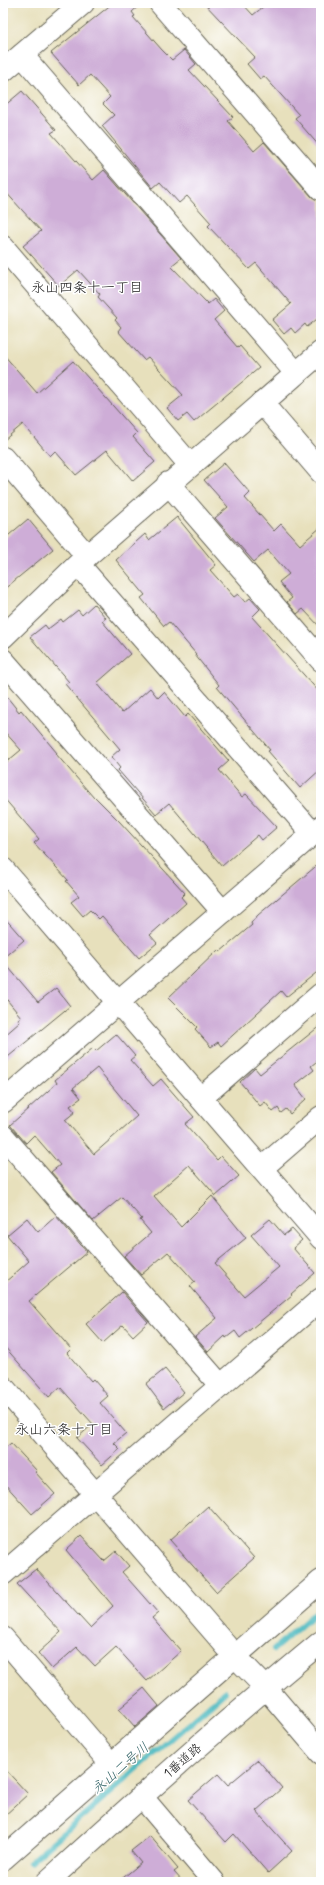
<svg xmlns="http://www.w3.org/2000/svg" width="324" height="1885" viewBox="0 0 324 1885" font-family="Mynerve,'Klee One',sans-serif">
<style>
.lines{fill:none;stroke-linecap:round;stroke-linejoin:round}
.stream{stroke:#48b8be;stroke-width:6}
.building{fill:#ceadd7;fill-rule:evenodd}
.minor-casing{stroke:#636154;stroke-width:24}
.minor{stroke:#fff;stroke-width:22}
.labels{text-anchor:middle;stroke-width:3;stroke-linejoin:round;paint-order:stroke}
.street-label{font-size:13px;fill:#1c1c1c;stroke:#fff}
.neighbourhood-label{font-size:14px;fill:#1c1c1c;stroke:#fff}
.water-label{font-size:14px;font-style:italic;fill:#306265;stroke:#fff}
</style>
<rect width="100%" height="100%" fill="#fff"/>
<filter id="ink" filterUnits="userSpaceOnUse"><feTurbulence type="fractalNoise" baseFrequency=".025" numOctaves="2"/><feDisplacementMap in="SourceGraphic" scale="8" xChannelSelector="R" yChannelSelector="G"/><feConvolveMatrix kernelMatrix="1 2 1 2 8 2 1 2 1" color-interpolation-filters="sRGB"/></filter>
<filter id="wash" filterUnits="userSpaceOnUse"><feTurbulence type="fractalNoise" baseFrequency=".012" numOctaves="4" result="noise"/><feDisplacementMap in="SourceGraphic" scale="16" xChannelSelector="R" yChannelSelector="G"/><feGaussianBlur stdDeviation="0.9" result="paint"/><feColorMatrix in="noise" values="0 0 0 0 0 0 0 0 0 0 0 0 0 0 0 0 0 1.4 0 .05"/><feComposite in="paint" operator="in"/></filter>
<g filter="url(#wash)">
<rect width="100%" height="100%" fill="#e7e0bc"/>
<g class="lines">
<!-- stream -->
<g class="stream">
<polyline points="274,1649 321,1608"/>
<polyline points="30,1862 225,1692"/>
</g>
</g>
<g id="blocks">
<!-- building -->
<g class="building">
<polygon points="113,3 142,3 132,12 135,16 133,17 162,50 172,60 184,50 196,64 189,70 233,117 228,121 254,151 264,142 312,197 321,201 321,316 307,327 305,324 295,333 291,328 284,334 272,320 291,304 256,263 249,269 208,226 211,223 187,196 179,203 160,182 153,188 102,126 114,115 103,104 110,97 90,75 79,85 51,53"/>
<polygon points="204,3 242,3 253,15 268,3 321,3 321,148 295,118 299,115 264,76 260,79 247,64 255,57"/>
<polygon points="22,91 56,130 51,133 93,180 104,170 181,258 171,266 208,304 214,299 224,311 214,320 238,348 240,346 259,368 194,422 187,414 178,421 167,408 183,395 148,357 144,360 118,331 121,327 115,320 117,318 98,297 100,294 78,270 59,286 23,246 41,231 3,189 3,107"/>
<polygon points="3,354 37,393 73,361 137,433 133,437 155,462 133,481 107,450 76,475 55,451 50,456 23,424 3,441"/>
<polygon points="224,463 250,493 245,498 274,531 281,524 300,545 321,527 321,628 303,609 297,614 287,602 292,598 279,582 289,574 268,550 254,562 215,518 228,507 204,480"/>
<polygon points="177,517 216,565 210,570 234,597 238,594 245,602 250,598 260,609 252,617 321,694 321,769 300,788 268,751 270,750 217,687 219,685 195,655 196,654 169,622 164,626 141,598 145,595 116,560 145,534 149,540"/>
<polygon points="28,519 53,549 3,590 3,540"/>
<polygon points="94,604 106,618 102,621 130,654 97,683 122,713 150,688 158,698 164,692 185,717 188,714 229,761 219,770 242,797 246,794 277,827 262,840 258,835 222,866 169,803 156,814 118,770 120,768 111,757 120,749 65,684 69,682 30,637 45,625 48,629 61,619 63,622 78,610 82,615"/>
<polygon points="3,692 19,712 21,710 57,753 56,754 94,798 95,797 119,821 185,893 181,897 186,903 150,935 157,943 139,958 102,916 99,919 90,910 83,916 71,902 79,896 66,881 68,880 34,843 39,839 3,797 3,765 21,750 3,730"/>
<polygon points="321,862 321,969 286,997 281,991 221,1046 218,1042 211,1047 195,1029 197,1027 168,998 218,950 220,952 252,925 251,923 258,915"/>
<polygon points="3,916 24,940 3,958"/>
<polygon points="3,961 38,1002 56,988 70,1006 3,1061 3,1037 20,1022 18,1019 21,1017 3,995"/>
<polygon points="321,1025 321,1058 311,1066 314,1070 295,1085 306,1099 290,1114 286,1109 281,1113 278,1108 273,1112 265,1102 260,1106 240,1082 255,1068 260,1074"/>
<path d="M116 1034 135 1056 130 1060 153 1086 161 1079 194 1117 185 1124 217 1160 221 1156 239 1176 216 1196 189 1165 154 1196 181 1227 212 1196 246 1238 215 1263 244 1296 279 1267 251 1235 270 1219 284 1235 292 1229 302 1240 293 1248 315 1273 291 1294 292 1295 240 1338 235 1331 226 1338 225 1336 208 1352 195 1337 217 1318 190 1286 195 1282 168 1252 141 1275 124 1256 151 1233 140 1220 142 1219 122 1197 93 1221 51 1172 60 1165 34 1135 26 1143 10 1125 57 1083 55 1080 93 1048 96 1051ZM97 1068 137 1116 94 1154 65 1120 75 1112 70 1106 81 1098 73 1088Z"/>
<polygon points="56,1216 87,1252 29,1301 71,1349 67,1353 91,1381 93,1379 108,1396 100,1403 126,1433 114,1443 120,1449 102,1465 77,1438 93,1424 60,1387 49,1397 3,1345 3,1284 29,1261 7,1235 27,1218 38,1232"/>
<polygon points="122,1292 148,1322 133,1336 123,1325 103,1343 86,1324"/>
<polygon points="165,1369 184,1392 164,1408 146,1384"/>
<polygon points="11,1443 37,1471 35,1472 55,1494 32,1514 3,1482 3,1450"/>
<polygon points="208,1506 254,1558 216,1592 170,1540"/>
<polygon points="81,1536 104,1561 116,1551 129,1566 122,1572 158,1613 152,1618 181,1651 147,1681 116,1647 95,1666 77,1647 52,1669 38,1653 61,1632 17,1584 36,1569 90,1628 113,1606 66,1550"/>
<polygon points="144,1688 159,1706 135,1727 119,1709"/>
<polygon points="258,1760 282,1788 256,1811 292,1851 268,1873 234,1834 226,1842 188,1800 218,1774 228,1785"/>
<polygon points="3,1767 28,1794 3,1817"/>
<polygon points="150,1836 178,1869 174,1872 183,1882 118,1882 141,1863 131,1851"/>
</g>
</g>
</g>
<g filter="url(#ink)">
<use href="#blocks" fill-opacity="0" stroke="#636154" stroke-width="1"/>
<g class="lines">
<defs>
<g id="minor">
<polyline points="160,3 321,189"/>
<polyline points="22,55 296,373"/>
<polyline points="3,71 83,3"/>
<polyline points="3,247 190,465"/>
<polyline points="262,403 321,472"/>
<polyline points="3,458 87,556"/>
<polyline points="168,483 321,660"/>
<polyline points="79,565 313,834"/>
<polyline points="3,637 87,556 321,352"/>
<polyline points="3,660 223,912"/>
<polyline points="3,869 321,1238"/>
<polyline points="201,1098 321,994"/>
<polyline points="3,1102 321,827"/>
<polyline points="3,1136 221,1386"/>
<polyline points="262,1168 321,1117"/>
<polyline points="3,1387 234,1655 265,1687 321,1753"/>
<polyline points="3,1574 321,1299"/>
<polyline points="3,1638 112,1765"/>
<polyline points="141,1796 214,1882"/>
<polyline points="3,1859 321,1581"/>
<path d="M47 1882C137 1800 227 1719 321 1642"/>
</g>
</defs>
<!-- minor casing -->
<use href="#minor" class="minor-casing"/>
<!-- minor -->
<use href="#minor" class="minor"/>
</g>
</g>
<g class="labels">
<!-- street labels -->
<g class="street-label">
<text transform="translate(182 1760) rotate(-41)" y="5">1番道路</text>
</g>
<!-- neighbourhood labels -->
<g class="neighbourhood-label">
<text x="87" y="292">永山四条十一丁目</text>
<text x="64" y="1434">永山六条十丁目</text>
</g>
<!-- water labels -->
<g class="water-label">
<text transform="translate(120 1768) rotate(-41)" y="5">永山二号川</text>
</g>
</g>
<!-- margin -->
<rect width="324" height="1885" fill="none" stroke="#fff" stroke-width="16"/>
</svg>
